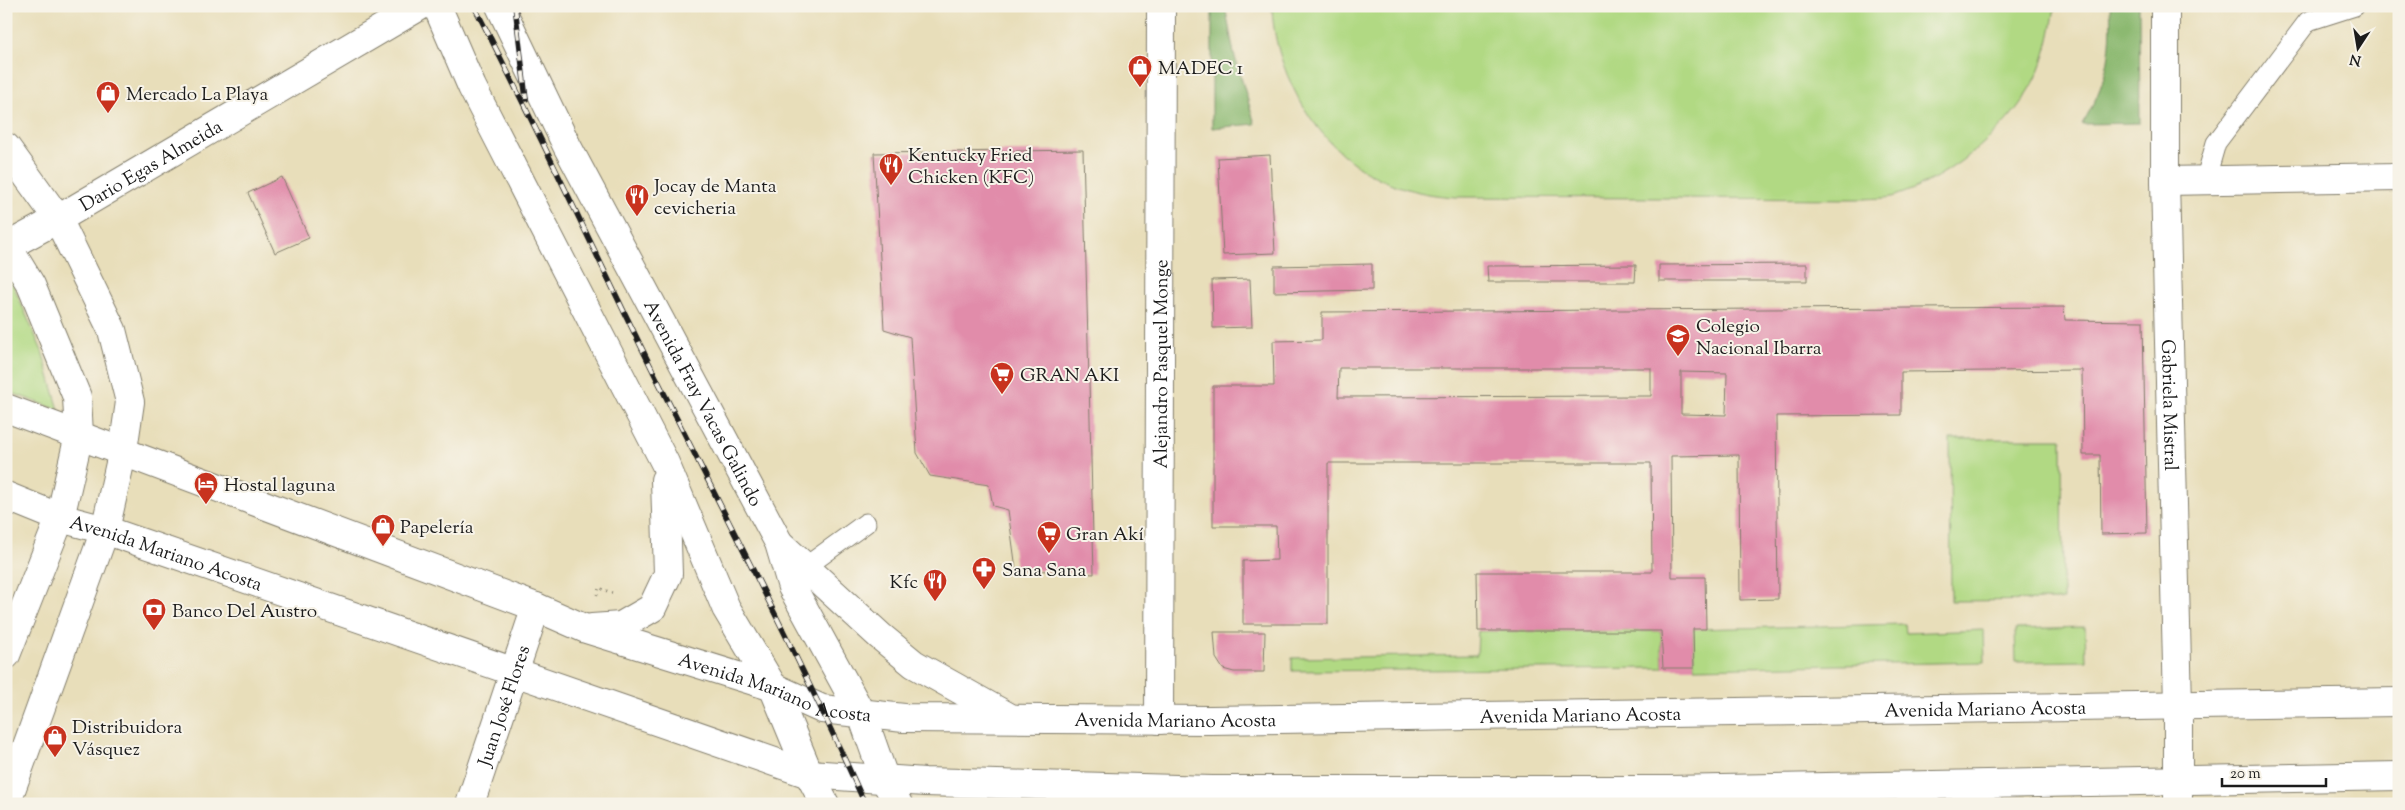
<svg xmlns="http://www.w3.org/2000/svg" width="2405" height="810" viewBox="0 0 2405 810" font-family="'Sorts Mill Goudy',serif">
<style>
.green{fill:#b1d983;stroke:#667a50}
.forest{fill:#8cb971;stroke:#546a46}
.building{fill:#e18caa;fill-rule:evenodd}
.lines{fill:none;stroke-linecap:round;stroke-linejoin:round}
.service-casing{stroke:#827d6b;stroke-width:21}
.minor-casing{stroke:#827d6b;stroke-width:30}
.tertiary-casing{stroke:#827d6b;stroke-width:30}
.secondary-casing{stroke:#827d6b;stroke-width:30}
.primary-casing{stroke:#827d6b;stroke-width:30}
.path{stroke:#827d6b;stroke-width:3;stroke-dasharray:1 4;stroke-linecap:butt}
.service{stroke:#fff;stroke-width:19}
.minor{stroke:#fff;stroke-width:28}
.tertiary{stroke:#fff;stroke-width:28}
.secondary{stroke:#fff;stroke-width:28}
.primary{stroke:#fff;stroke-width:28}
.rail-casing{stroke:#1c1c1c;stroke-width:5.5}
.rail{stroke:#f7f3e8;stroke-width:4;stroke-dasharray:11;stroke-linecap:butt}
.labels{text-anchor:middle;stroke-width:4;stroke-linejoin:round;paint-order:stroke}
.poi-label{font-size:19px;fill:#1c1c1c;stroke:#f7f3e8;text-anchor:start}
.street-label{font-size:19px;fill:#1c1c1c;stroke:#f7f3e8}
</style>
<rect width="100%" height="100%" fill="#f7f3e8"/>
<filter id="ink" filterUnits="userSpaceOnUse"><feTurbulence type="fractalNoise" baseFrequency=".02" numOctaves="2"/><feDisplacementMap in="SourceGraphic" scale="10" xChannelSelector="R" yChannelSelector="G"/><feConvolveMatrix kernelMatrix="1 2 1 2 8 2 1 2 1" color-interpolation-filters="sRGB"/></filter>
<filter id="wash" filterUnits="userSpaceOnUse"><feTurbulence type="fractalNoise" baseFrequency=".0096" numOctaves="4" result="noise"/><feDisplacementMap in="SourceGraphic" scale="20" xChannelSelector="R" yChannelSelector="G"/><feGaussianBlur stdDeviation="1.12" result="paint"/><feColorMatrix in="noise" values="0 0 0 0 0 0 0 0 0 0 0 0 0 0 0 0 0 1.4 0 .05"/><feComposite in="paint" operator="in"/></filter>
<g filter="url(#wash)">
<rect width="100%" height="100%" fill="#e8deba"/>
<!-- green -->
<g class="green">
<path d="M1272 6H2055C2052 27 2048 49 2040 69 2019 123 1949 179 1895 196 1885 199 1875 198 1865 199L1456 197C1422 195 1390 187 1361 168 1311 136 1273 66 1272 6Z"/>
<polygon points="6,276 13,285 42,351 59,410 6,391"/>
<polygon points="1950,439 2062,439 2063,600 1951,601"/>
<polygon points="1905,624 1906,633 1984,630 1985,662 1694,668 1693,629"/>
<polygon points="2085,627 2086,661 2016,662 2015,629"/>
<polygon points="1478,631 1661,631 1663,668 1292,671 1292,658 1477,655"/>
</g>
<!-- forest -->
<g class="forest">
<polygon points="1212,6 1225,6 1234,54 1255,124 1212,128"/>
<path d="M2110 6H2139L2140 123 2082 124C2107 84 2113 52 2110 6Z"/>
</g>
<g id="blocks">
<!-- building -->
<g class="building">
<polygon points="1083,150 1094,574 1016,569 1008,510 993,506 989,485 930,476 917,453 910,337 884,329 874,153"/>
<polygon points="1270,155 1275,253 1223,255 1218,158"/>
<polygon points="282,177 309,238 275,253 248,193"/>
<polygon points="1372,264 1372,290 1274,292 1274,266"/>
<polygon points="1807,264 1807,281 1659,281 1659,265"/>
<polygon points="1636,265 1635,282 1488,282 1487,266"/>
<polygon points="1250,279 1252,327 1213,328 1212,280"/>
<path d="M2064 307 2065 320 2143 321 2147 533 2101 534 2100 455H2083L2082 370 1901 372V415L1776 416 1778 599 1740 600 1739 455 1671 456 1672 577H1705L1706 629H1693L1694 668H1663L1661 631H1478L1477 572H1652L1651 463H1328V624H1243V561L1277 560 1276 526H1213V386H1274L1273 341 1322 340V312ZM1339 368H1651V396L1338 397ZM1681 372 1727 373 1726 415 1681 414Z"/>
<polygon points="1214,632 1265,632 1264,672 1234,672 1223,669 1216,658"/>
</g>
</g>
</g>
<g filter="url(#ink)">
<use href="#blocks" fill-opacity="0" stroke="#827d6b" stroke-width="1"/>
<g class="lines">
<defs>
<g id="service">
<polyline points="2205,181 2216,143 2308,21 2355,6"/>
<polyline points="804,568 866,523"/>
</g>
<g id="minor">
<path id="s1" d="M2165 6V181L2178 705V804"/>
<polyline points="2165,181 2399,177"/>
<path id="s2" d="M8 246 58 219 420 6"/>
<path id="s3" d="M1159 720 1161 6"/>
<path id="s4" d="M470 804 536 607"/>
</g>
<g id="tertiary">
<polyline points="6,147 58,219 112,330 130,402 123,450"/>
<polyline points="6,244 31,285 77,397 79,435"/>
</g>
<g id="secondary">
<polyline points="6,655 60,518 79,435"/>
<polyline points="6,804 105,530 123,450"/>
</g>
<g id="primary">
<polyline points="437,6 472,87 665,463 726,608 773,687 809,774 825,804"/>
<path id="s5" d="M500 6 567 146 779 543 792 587 862 715 885 780 898 804"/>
<path id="s6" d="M6 408 536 607 586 629 773 687 822 709 904 718 1210 720 2399 702"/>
<path id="s7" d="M6 496 60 518 105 530 809 774 925 782 1212 790H1669L2399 776"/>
<polyline points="780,544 880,636 914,664 1007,716"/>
<polyline points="592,628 621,626 652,608 668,574 665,480"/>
</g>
</defs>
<!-- service casing -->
<use href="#service" class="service-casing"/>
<!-- minor casing -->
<use href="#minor" class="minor-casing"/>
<!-- tertiary casing -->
<use href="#tertiary" class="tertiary-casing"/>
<!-- secondary casing -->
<use href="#secondary" class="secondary-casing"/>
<!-- primary casing -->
<use href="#primary" class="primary-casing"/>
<!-- path -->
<polyline class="path" points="597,595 599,588 615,594"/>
<!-- service -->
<use href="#service" class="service"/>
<!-- minor -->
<use href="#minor" class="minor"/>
<!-- tertiary -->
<use href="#tertiary" class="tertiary"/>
<!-- secondary -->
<use href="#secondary" class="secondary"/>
<!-- primary -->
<use href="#primary" class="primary"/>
<defs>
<g id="rail">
<path d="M474 6C536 125 592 247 651 367 723 512 799 656 865 804"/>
<polyline points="515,6 526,99"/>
</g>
</defs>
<!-- rail casing -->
<use href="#rail" class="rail-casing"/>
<!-- rail -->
<use href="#rail" class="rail"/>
</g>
</g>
<!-- icons -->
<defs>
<symbol id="shop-pin" viewBox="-11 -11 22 30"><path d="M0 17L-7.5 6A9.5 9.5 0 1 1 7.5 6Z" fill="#c8321e" stroke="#f7f3e8"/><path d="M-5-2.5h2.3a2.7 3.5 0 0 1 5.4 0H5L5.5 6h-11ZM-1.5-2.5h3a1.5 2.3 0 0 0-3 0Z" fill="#fff"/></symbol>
<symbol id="restaurant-pin" viewBox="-11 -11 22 30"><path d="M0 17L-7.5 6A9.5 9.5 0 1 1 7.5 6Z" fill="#c8321e" stroke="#f7f3e8"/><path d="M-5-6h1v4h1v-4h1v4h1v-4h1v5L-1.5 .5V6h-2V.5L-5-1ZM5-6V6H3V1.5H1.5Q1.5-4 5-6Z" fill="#fff"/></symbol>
<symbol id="school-pin" viewBox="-11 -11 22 30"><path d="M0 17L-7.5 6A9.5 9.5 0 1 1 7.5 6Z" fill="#c8321e" stroke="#f7f3e8"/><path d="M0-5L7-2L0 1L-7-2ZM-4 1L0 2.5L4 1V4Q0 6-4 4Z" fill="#fff"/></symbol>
<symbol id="supermarket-pin" viewBox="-11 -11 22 30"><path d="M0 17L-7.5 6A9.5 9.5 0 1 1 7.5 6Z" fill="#c8321e" stroke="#f7f3e8"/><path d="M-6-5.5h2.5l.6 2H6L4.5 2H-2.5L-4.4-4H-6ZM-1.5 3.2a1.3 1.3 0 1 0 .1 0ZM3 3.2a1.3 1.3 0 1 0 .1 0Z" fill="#fff"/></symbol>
<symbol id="hotel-pin" viewBox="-11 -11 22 30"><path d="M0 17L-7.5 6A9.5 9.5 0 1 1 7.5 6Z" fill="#c8321e" stroke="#f7f3e8"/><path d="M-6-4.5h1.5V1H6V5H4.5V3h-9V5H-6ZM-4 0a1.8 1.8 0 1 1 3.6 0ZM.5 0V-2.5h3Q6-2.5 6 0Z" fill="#fff"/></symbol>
<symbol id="pharmacy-pin" viewBox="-11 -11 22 30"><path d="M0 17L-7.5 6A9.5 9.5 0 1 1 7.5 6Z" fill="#c8321e" stroke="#f7f3e8"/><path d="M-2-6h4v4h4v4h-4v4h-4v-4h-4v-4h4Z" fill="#fff"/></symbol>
<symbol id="bank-pin" viewBox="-11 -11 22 30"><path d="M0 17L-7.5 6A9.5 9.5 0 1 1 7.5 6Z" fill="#c8321e" stroke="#f7f3e8"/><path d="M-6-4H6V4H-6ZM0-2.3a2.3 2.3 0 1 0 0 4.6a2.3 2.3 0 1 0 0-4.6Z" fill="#fff"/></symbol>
</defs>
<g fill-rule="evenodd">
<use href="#shop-pin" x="1126" y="53" width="28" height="38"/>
<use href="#shop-pin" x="94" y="79" width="28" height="38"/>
<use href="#restaurant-pin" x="877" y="151" width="28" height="38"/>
<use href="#restaurant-pin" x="623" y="182" width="28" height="38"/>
<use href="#school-pin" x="1664" y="322" width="28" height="38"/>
<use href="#supermarket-pin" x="988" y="360" width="28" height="38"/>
<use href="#hotel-pin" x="192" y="470" width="28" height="38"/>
<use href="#shop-pin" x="369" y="512" width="28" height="38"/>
<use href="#supermarket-pin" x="1035" y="519" width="28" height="38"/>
<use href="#pharmacy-pin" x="970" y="555" width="28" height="38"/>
<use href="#restaurant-pin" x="921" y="567" width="28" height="38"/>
<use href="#bank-pin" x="140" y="596" width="28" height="38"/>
<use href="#shop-pin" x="41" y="723" width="28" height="38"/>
</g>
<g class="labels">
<!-- poi labels -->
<g class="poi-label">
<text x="1158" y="74">MADEC 1</text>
<text x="126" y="100">Mercado La Playa</text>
<text x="908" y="161">Kentucky Fried<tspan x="908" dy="22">Chicken (KFC)</tspan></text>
<text x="654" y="192">Jocay de Manta<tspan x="654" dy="22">cevicheria</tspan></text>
<text x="1696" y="332">Colegio<tspan x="1696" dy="22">Nacional Ibarra</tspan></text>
<text x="1020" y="381">GRAN AKI</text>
<text x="224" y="491">Hostal laguna</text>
<text x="400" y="533">Papelería</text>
<text x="1066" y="540">Gran Akí</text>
<text x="1002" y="576">Sana Sana</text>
<text x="918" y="588" text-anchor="end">Kfc</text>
<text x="172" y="617">Banco Del Austro</text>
<text x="72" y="733">Distribuidora<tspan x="72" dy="22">Vásquez</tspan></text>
</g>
<!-- street labels -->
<g class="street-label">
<text dy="7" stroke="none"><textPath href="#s2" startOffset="164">Dario Egas Almeida</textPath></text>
<text dy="7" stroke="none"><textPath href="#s3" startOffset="356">Alejandro Pasquel Monge</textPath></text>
<text dy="7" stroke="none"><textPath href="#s5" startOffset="446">Avenida Fray Vacas Galindo</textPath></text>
<text dy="7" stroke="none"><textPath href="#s1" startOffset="399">Gabriela Mistral</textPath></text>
<text dy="7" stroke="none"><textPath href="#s7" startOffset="170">Avenida Mariano Acosta</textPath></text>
<text dy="7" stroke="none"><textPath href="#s6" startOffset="819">Avenida Mariano Acosta</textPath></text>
<text dy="7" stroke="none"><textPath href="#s4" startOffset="104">Juan José Flores</textPath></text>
<text dy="7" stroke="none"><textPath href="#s6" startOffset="2034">Avenida Mariano Acosta</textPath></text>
<text dy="7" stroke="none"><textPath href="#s6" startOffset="1629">Avenida Mariano Acosta</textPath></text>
<text dy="7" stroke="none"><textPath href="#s6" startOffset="1224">Avenida Mariano Acosta</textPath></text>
</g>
</g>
<!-- margin -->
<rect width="2405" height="810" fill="none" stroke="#f7f3e8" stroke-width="25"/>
<!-- north arrow -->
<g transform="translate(2358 48) rotate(192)" stroke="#f7f3e8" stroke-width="4" paint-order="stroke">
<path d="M0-4L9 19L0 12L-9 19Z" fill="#1c1c1c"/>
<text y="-8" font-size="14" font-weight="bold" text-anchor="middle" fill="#1c1c1c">N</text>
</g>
<!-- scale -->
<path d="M2222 778v8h104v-8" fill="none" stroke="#1c1c1c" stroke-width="2.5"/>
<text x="2230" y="778" font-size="15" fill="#1c1c1c" stroke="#f7f3e8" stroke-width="4" paint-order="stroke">20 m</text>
</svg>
